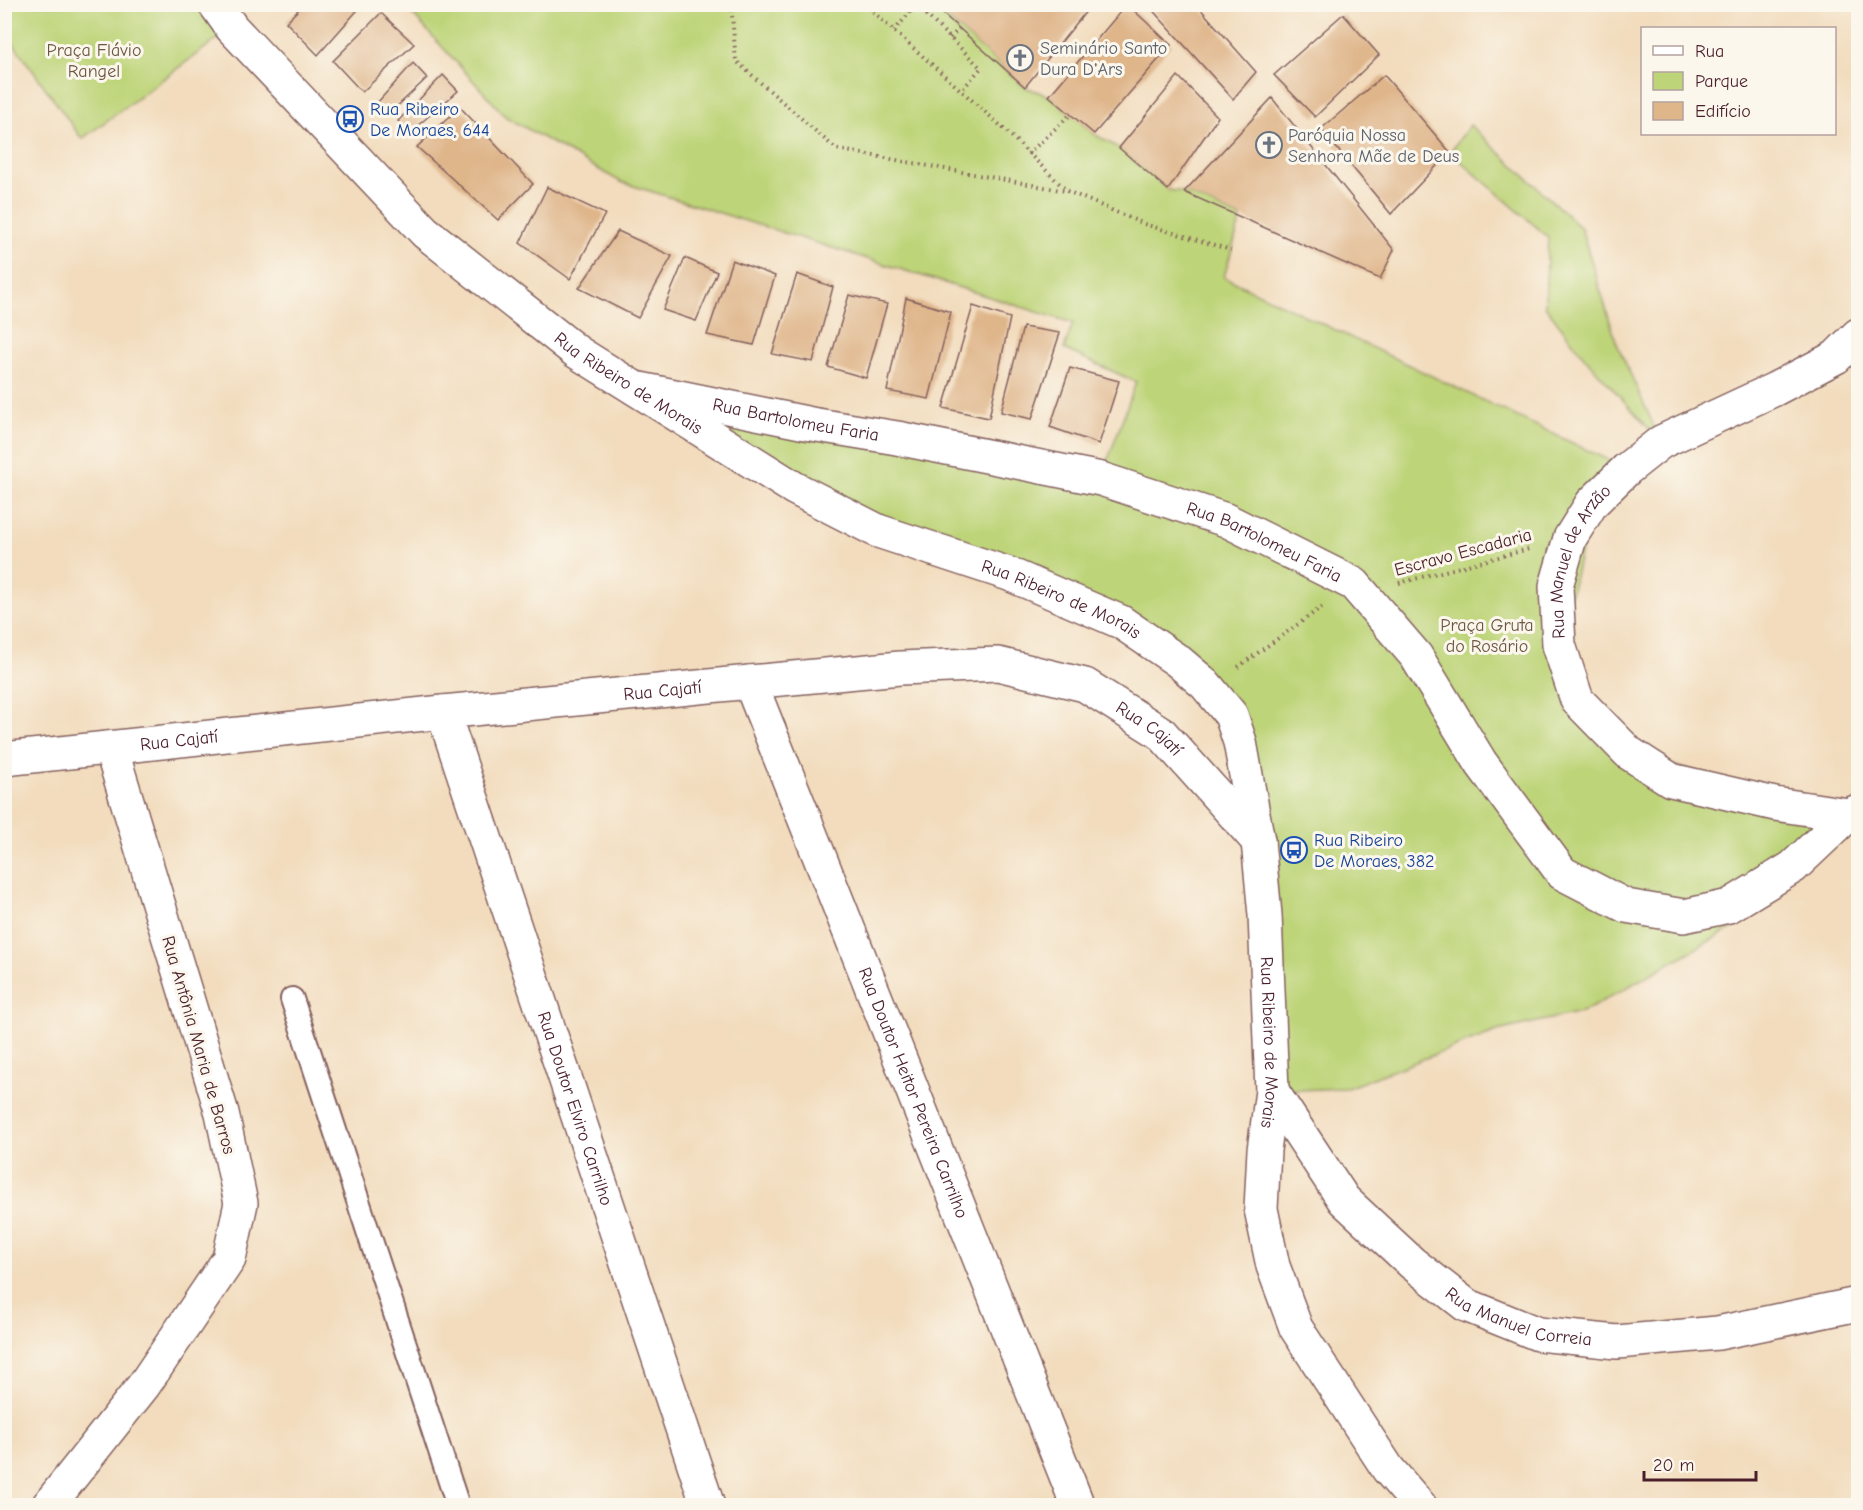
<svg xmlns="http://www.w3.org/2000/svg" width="1863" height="1510" viewBox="0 0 1863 1510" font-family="'Comic Neue',sans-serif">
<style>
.green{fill:#bdd478;stroke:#847a52;stroke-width:1.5}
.building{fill:#dfb58a}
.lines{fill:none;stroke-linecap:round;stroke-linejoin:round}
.service-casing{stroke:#85615e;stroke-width:26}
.minor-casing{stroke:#85615e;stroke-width:36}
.tertiary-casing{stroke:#85615e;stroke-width:36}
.path{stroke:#85615e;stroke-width:4;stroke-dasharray:1.5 4.5;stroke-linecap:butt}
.service{stroke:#fff;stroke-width:22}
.minor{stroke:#fff;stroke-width:33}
.tertiary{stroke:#fff;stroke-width:33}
.labels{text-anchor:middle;stroke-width:6;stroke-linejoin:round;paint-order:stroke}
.worship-label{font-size:18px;fill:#5b616d;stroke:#fbf7ec;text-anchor:start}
.park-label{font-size:18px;fill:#6c5542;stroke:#fbf7ec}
.transit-label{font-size:18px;fill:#164399;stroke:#fbf7ec;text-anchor:start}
.street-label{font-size:18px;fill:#4a1f2b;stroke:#fbf7ec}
</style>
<rect width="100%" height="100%" fill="#fbf7ec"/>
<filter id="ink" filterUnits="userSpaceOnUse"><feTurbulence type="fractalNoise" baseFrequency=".0167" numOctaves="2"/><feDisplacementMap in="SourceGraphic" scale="12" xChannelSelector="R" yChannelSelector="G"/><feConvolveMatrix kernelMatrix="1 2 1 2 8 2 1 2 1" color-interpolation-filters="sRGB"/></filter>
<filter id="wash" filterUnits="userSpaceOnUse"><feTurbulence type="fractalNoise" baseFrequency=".008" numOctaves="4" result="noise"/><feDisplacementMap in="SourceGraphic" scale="24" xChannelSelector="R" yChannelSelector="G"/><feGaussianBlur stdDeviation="1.35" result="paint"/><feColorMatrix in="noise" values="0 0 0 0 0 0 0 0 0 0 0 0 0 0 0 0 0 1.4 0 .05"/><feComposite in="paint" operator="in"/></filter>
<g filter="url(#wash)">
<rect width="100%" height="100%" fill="#f2dcbd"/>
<!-- green -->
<g class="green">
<polygon points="4,5 215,5 232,28 82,139 5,32"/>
<polygon points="404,5 932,5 1025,87 1049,96 1094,134 1119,148 1168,190 1184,192 1241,218 1224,277 1627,469 1592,503 1559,645 1629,753 1848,815 1793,867 1770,907 1585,1011 1497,1031 1347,1088 1272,1091 1240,742 1178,661 878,531 633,388 1101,479 1136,382 1064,349 1073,323 621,182 506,117"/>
<polygon points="1470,125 1581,228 1617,344 1661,442 1585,358 1545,306 1548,237 1450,152"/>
</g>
<g id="blocks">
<!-- building -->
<g class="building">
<polygon points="304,4 363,4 318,55 286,22"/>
<polygon points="932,4 1092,4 1025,87"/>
<polygon points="1127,4 1171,45 1094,134 1049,96"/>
<polygon points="1147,4 1196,4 1256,72 1233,99"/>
<polygon points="381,13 414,44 362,92 333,61"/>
<polygon points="1343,14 1379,55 1315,117 1274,75"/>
<polygon points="413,63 427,78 389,114 377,103"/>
<polygon points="443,75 458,91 409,133 398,121"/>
<polygon points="1384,75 1450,152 1391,214 1321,129"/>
<polygon points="1178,76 1218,117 1168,190 1119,148"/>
<polygon points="1272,98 1394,250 1380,279 1184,192"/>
<polygon points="460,107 533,184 498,220 417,147"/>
<polygon points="547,187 605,214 570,279 520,243"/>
<polygon points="618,231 672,256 638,318 579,288"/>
<polygon points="685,258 717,272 696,321 663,310"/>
<polygon points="732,260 775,276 754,345 707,335"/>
<polygon points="797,274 833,287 813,362 772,354"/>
<polygon points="849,295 887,304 866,378 828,367"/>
<polygon points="906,298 951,312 929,399 887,391"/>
<polygon points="973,306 1010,318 989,418 943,408"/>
<polygon points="1023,327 1060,333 1032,419 1001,412"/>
<polygon points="1070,368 1119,381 1099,444 1050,427"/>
</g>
</g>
</g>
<g filter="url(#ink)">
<use href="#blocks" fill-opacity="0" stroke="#85615e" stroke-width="1.5"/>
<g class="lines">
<defs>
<polyline id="service" points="292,999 458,1506"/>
<g id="minor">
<path id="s1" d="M635 388 811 424 897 438 1101 479 1226 520 1354 584 1416 656 1481 763 1562 873 1626 906 1684 916 1729 906 1793 867 1848 815 1858 811"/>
<path id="s2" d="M750 682 1078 1506"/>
<path id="s3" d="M443 712 708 1506"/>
<path id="s4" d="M4 759 443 712 750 682 900 668 998 664 1085 685 1161 733 1258 841"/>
<path id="s5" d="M1848 815 1775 804 1671 780 1629 753 1577 700 1559 645 1556 586 1570 538 1592 503 1627 469 1661 442 1775 389 1836 357 1858 335"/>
<path id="s6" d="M1272 1091 1344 1200 1412 1263 1466 1305 1538 1334 1617 1342 1718 1333 1858 1304"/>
<polyline points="48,1506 144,1385 229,1259 241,1203 222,1113 111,748"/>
</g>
<g id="tertiary">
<path id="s7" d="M215 4 232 28 425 232 577 352 794 488 878 531 1009 574 1121 622 1178 661 1205 684 1231 715 1240 742 1258 841 1265 915 1272 1091 1264 1150 1261 1209 1273 1266 1296 1328 1388 1469 1420 1506"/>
</g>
</defs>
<!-- service casing -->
<use href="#service" class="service-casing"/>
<!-- minor casing -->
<use href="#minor" class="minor-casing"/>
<!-- tertiary casing -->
<use href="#tertiary" class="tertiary-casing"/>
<!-- path -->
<g class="path">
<polyline points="731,4 736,61 836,149 1066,191"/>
<polyline points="864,4 1001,126 1067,191 1144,224 1231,250"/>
<polyline points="870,10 875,4"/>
<polyline points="894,31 916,5 981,68 961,91"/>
<polyline points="950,38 959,29"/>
<polyline points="1028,154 1071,114"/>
<polyline points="1399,583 1529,549"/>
<polyline points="1238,667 1322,607"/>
</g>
<!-- service -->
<use href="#service" class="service"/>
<!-- minor -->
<use href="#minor" class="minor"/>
<!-- tertiary -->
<use href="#tertiary" class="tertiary"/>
</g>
</g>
<!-- icons -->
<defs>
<symbol id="church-ring" viewBox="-11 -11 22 22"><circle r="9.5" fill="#fbf7ec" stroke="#6b7280" stroke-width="1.5"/><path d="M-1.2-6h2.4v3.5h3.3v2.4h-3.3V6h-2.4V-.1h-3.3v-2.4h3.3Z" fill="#6b7280"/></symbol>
<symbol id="bus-ring" viewBox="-11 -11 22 22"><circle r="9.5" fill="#fbf7ec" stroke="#1a4fb4" stroke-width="1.5"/><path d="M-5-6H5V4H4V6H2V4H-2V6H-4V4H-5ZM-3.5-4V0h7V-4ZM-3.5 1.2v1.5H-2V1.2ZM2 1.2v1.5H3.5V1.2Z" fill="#1a4fb4"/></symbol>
</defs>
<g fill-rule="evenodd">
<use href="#church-ring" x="1005" y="43" width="30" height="30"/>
<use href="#bus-ring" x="335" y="104" width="30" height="30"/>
<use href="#church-ring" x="1254" y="130" width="30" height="30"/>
<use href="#bus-ring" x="1279" y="835" width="30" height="30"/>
</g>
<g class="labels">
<!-- worship labels -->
<g class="worship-label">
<text x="1040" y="54">Seminário Santo<tspan x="1040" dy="21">Dura D'Ars</tspan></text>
<text x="1288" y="141">Paróquia Nossa<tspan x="1288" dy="21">Senhora Mãe de Deus</tspan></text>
</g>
<!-- park labels -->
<g class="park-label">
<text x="94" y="56">Praça Flávio<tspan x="94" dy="21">Rangel</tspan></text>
<text x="1487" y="631">Praça Gruta<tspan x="1487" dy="21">do Rosário</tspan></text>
</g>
<!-- transit labels -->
<g class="transit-label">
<text x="370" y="115">Rua Ribeiro<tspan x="370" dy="21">De Moraes, 644</tspan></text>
<text x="1314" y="846">Rua Ribeiro<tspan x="1314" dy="21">De Moraes, 382</tspan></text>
</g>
<!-- street labels -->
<g class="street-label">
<text dy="6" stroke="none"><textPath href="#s7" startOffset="564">Rua Ribeiro de Morais</textPath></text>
<text dy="6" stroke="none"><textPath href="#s1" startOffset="164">Rua Bartolomeu Faria</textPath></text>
<text dy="6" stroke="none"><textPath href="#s1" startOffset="650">Rua Bartolomeu Faria</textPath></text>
<text transform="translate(1463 552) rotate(-15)" y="6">Escravo Escadaria</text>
<text dy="6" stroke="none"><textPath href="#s5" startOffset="452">Rua Manuel de Arzão</textPath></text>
<text dy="6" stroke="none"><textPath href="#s7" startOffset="1050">Rua Ribeiro de Morais</textPath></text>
<text dy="6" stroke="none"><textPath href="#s4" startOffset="662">Rua Cajatí</textPath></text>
<text dy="6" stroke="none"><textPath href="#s4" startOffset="1166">Rua Cajatí</textPath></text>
<text dy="6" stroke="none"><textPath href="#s4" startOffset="176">Rua Cajatí</textPath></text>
<text dy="6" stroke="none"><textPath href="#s7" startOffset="1590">Rua Ribeiro de Morais</textPath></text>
<text transform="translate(199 1045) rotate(74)" y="6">Rua Antônia Maria de Barros</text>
<text dy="6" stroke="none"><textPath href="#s2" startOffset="442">Rua Doutor Heitor Pereira Carrilho</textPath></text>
<text dy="6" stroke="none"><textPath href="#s3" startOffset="418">Rua Doutor Elviro Carrilho</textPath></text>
<text dy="6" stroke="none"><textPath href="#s6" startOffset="346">Rua Manuel Correia</textPath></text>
</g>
</g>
<!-- margin -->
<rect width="1863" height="1510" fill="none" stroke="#fbf7ec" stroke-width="24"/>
<!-- legend -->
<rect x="1641" y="27" width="195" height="108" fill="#fbf7ec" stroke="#b4a19f" stroke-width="1.5"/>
<rect x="1653" y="46" width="30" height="9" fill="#ffffff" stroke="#b4a19f" stroke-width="1.5"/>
<text x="1695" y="57" font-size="18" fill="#4a1f2b">Rua</text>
<rect x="1653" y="72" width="30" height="18" fill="#bdd478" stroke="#b4a19f" stroke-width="1.5"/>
<text x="1695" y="87" font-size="18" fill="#4a1f2b">Parque</text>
<rect x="1653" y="102" width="30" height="18" fill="#dfb58a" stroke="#b4a19f" stroke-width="1.5"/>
<text x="1695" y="117" font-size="18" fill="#4a1f2b">Edifício</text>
<!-- scale -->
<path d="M1644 1471v9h112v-9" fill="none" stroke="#4a1f2b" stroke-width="3"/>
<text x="1653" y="1471" font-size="18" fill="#4a1f2b" stroke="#fbf7ec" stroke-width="4.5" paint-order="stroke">20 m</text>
</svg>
